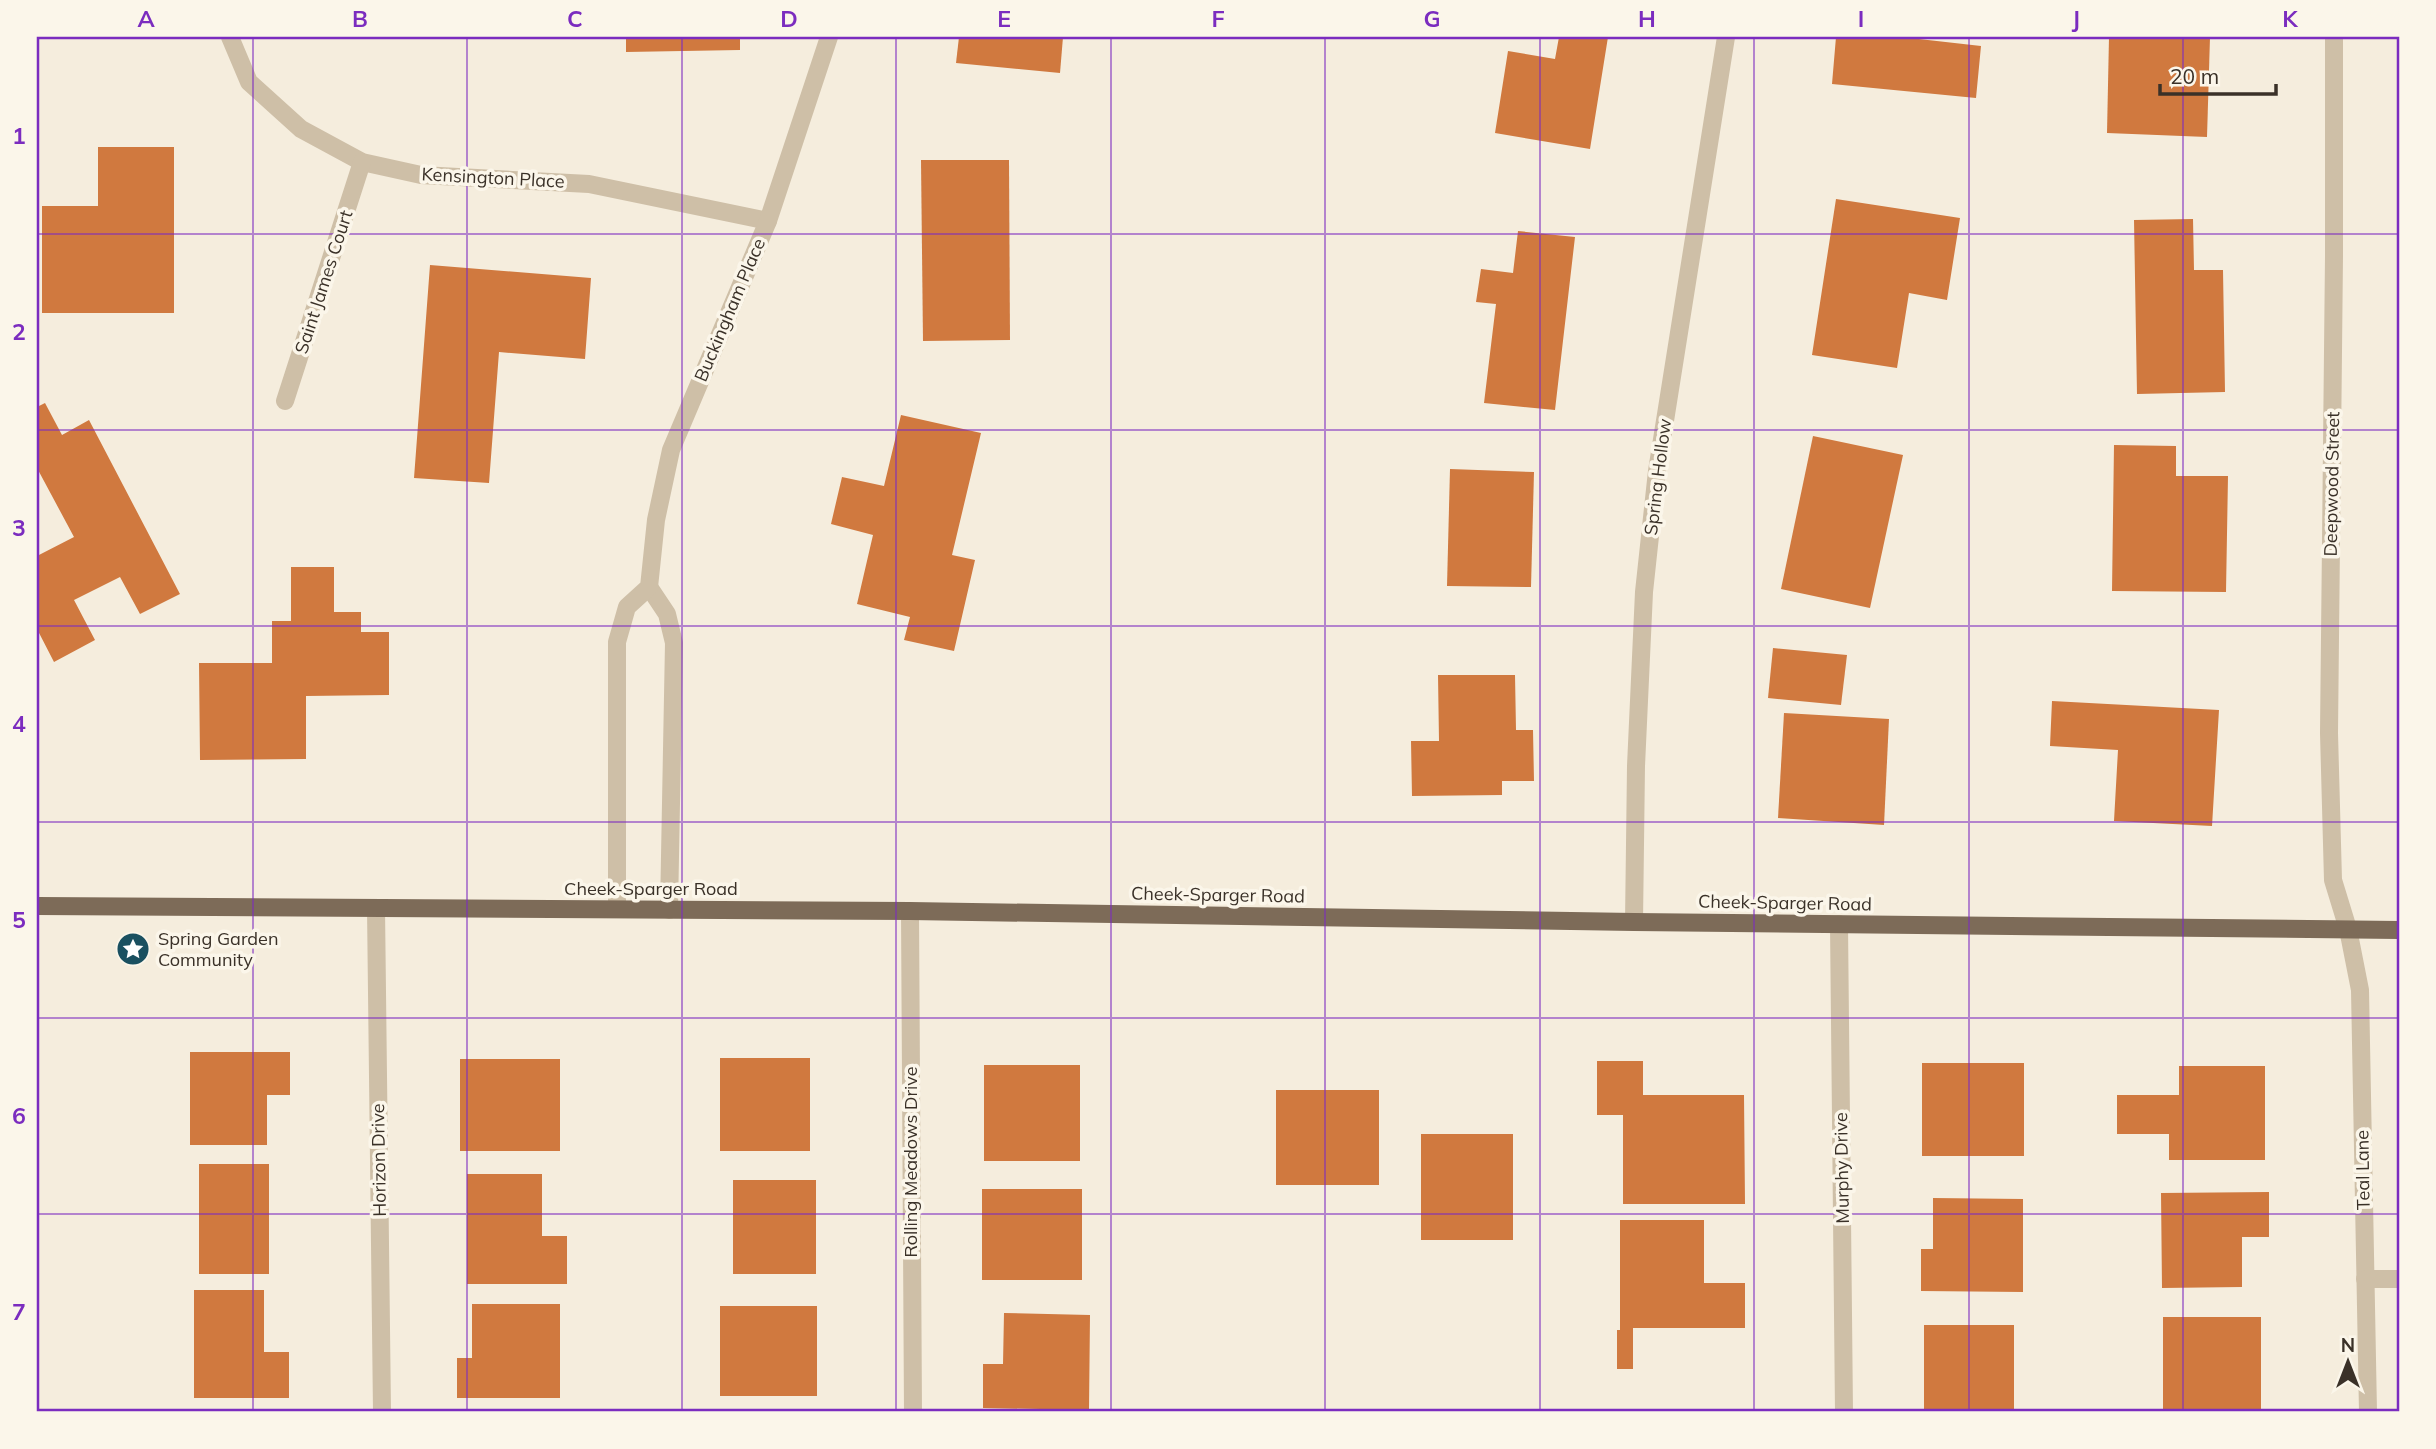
<svg xmlns="http://www.w3.org/2000/svg" width="2436" height="1449" viewBox="0 0 2436 1449" font-family="Mulish,sans-serif">
<style>
.building{fill:#d0793f}
.lines{fill:none;stroke-linecap:round;stroke-linejoin:round}
.minor{stroke:#cebfa7;stroke-width:18}
.major{stroke:#7d6b58;stroke-width:18}
.grid{fill:none;stroke:#7b2cbf;stroke-width:2;stroke-opacity:0.55}
.labels{text-anchor:middle;stroke-width:7;stroke-linejoin:round;paint-order:stroke}
.street-label{font-size:18px;fill:#3a3128;stroke:#fbf6ea}
.poi-label{font-size:18px;fill:#3a3128;stroke:#fbf6ea;text-anchor:start}
.neatline{fill:none;stroke:#7b2cbf;stroke-width:2.5}
.grid-label{font-size:23px;text-anchor:middle;font-weight:bold;fill:#7b2cbf}
</style>
<rect width="100%" height="100%" fill="#f5eddd"/>
<!-- building -->
<g class="building">
<polygon points="626,37 740,37 740,50 626,52"/>
<polygon points="959,37 1063,37 1060,73 956,63"/>
<polygon points="1559,37 1608,37 1590,149 1495,133 1508,51 1555,59"/>
<polygon points="1836,37 1919,37 1919,39 1981,46 1976,98 1832,84"/>
<polygon points="2109,37 2210,37 2207,137 2107,133"/>
<polygon points="98,147 174,147 174,313 42,313 42,206 98,206"/>
<polygon points="921,160 1009,160 1010,340 923,341"/>
<polygon points="1836,199 1960,218 1947,300 1909,293 1897,368 1812,355"/>
<polygon points="2193,219 2194,270 2223,270 2225,392 2137,394 2134,220"/>
<polygon points="1518,231 1575,237 1555,410 1484,403 1496,304 1476,302 1481,269 1513,273"/>
<polygon points="430,265 591,278 585,359 499,352 489,483 414,478"/>
<polygon points="45,403 62,435 89,420 180,594 140,614 120,577 74,600 95,640 54,662 37,629 37,556 74,537 37,468 37,407"/>
<polygon points="901,415 981,433 952,555 975,560 954,651 904,640 910,617 857,604 873,535 831,524 842,477 884,486"/>
<polygon points="1813,436 1903,455 1870,608 1781,589"/>
<polygon points="2114,445 2176,446 2176,476 2228,476 2226,592 2112,591"/>
<polygon points="1450,469 1534,472 1531,587 1447,586"/>
<polygon points="291,567 334,567 334,612 361,612 361,632 389,632 389,695 306,696 306,759 200,760 199,663 272,663 272,621 291,621"/>
<polygon points="1773,648 1847,655 1841,705 1768,698"/>
<polygon points="1438,675 1515,675 1516,730 1533,730 1534,781 1502,781 1502,795 1412,796 1411,741 1439,741"/>
<polygon points="2052,701 2219,710 2212,826 2114,821 2118,750 2050,746"/>
<polygon points="1784,713 1889,719 1884,825 1778,818"/>
<polygon points="190,1052 290,1052 290,1095 267,1095 267,1145 190,1145"/>
<rect x="720" y="1058" width="90" height="93"/>
<rect x="460" y="1059" width="100" height="92"/>
<polygon points="1597,1061 1643,1061 1643,1095 1744,1095 1745,1204 1623,1204 1623,1115 1597,1115"/>
<rect x="1922" y="1063" width="102" height="93"/>
<rect x="984" y="1065" width="96" height="96"/>
<polygon points="2179,1066 2265,1066 2265,1160 2169,1160 2169,1134 2117,1134 2117,1095 2179,1095"/>
<rect x="1276" y="1090" width="103" height="95"/>
<rect x="1421" y="1134" width="92" height="106"/>
<rect x="199" y="1164" width="70" height="110"/>
<polygon points="467,1174 542,1174 542,1236 567,1236 567,1284 467,1284"/>
<rect x="733" y="1180" width="83" height="94"/>
<rect x="982" y="1189" width="100" height="91"/>
<polygon points="2269,1192 2269,1237 2242,1237 2242,1287 2162,1288 2161,1193"/>
<polygon points="1933,1198 2023,1199 2023,1292 1921,1291 1921,1249 1933,1249"/>
<polygon points="1620,1220 1704,1220 1704,1283 1745,1283 1745,1328 1633,1328 1633,1369 1617,1369 1617,1330 1620,1330"/>
<polygon points="194,1290 264,1290 264,1352 289,1352 289,1398 194,1398"/>
<polygon points="472,1304 560,1304 560,1398 457,1398 457,1358 472,1358"/>
<rect x="720" y="1306" width="97" height="90"/>
<polygon points="1004,1313 1090,1315 1089,1410 983,1408 983,1364 1003,1364"/>
<rect x="2163" y="1317" width="98" height="95"/>
<rect x="1924" y="1325" width="90" height="87"/>
</g>
<g class="lines">
<!-- minor -->
<g class="minor">
<polyline points="230,37 249,82 301,129 362,162 421,175 589,184 768,221"/>
<polyline points="2334,37 2334,256 2329,733 2333,880 2348,929 2360,990 2368,1412"/>
<polyline points="285,401 362,162"/>
<polyline points="649,587 667,614 674,643 669,910"/>
<polyline points="376,908 382,1412"/>
<polyline points="617,909 617,642 627,607 649,587 656,520 671,450 768,221 829,37"/>
<polyline points="910,911 913,1412"/>
<polyline points="1634,922 1636,766 1644,592 1657,471 1726,37"/>
<polyline points="1839,924 1844,1412"/>
<polyline points="2365,1279 2399,1279"/>
</g>
<!-- major -->
<polyline class="major" points="37,906 910,911 1634,922 2399,930"/>
</g>
<!-- grid -->
<path class="grid" d="M253 37V1412M467 37V1412M682 37V1412M896 37V1412M1111 37V1412M1325 37V1412M1540 37V1412M1754 37V1412M1969 37V1412M2183 37V1412M37 234H2399M37 430H2399M37 626H2399M37 822H2399M37 1018H2399M37 1214H2399"/>
<!-- icons -->
<defs>
<symbol id="sight-disc" viewBox="-11 -11 22 22"><circle r="9.5" fill="#1a5060" stroke="#fbf6ea"/><path d="M0-6L1.8-2.2L6-1.7L2.9 1.2L3.7 5.4L0 3.3L-3.7 5.4L-2.9 1.2L-6-1.7L-1.8-2.2Z" fill="#fff"/></symbol>
</defs>
<g fill-rule="evenodd">
<use href="#sight-disc" x="114" y="930" width="38" height="38"/>
</g>
<g class="labels">
<!-- street labels -->
<g class="street-label">
<text transform="translate(493 178) rotate(3)" y="6">Kensington Place</text>
<text transform="translate(324 282) rotate(-72)" y="6">Saint James Court</text>
<text transform="translate(730 310) rotate(-67)" y="6">Buckingham Place</text>
<text transform="translate(1658 477) rotate(-83)" y="6">Spring Hollow</text>
<text transform="translate(2332 484) rotate(-89)" y="6">Deepwood Street</text>
<text x="651" y="895">Cheek-Sparger Road</text>
<text transform="translate(1218 895) rotate(1)" y="6">Cheek-Sparger Road</text>
<text transform="translate(1785 903) rotate(1)" y="6">Cheek-Sparger Road</text>
<text transform="translate(379 1160) rotate(-91)" y="6">Horizon Drive</text>
<text transform="translate(911 1162) rotate(-90)" y="6">Rolling Meadows Drive</text>
<text transform="translate(1842 1168) rotate(-91)" y="6">Murphy Drive</text>
<text transform="translate(2363 1170) rotate(-91)" y="6">Teal Lane</text>
</g>
<!-- poi labels -->
<g class="poi-label">
<text x="158" y="945">Spring Garden<tspan x="158" dy="21">Community</tspan></text>
</g>
</g>
<!-- border -->
<rect width="2436" height="1449" fill="none" stroke="#fbf6ea" stroke-width="77"/>
<!-- north arrow -->
<g transform="translate(2348 1362)" stroke="#fbf6ea" stroke-width="5" paint-order="stroke">
<path d="M0-5L12 26L0 18L-12 26Z" fill="#3a3128"/>
<text y="-10" font-size="19" font-weight="bold" text-anchor="middle" fill="#3a3128">N</text>
</g>
<!-- scale -->
<path d="M2160 84v10h116v-10" fill="none" stroke="#3a3128" stroke-width="3.5"/>
<text x="2170" y="84" font-size="21" fill="#3a3128" stroke="#fbf6ea" stroke-width="5" paint-order="stroke">20 m</text>
<rect x="38" y="38" width="2360" height="1372" class="neatline"/>
<g class="grid-label">
<text x="146" y="27">A</text>
<text x="360" y="27">B</text>
<text x="575" y="27">C</text>
<text x="789" y="27">D</text>
<text x="1004" y="27">E</text>
<text x="1218" y="27">F</text>
<text x="1432" y="27">G</text>
<text x="1647" y="27">H</text>
<text x="1861" y="27">I</text>
<text x="2076" y="27">J</text>
<text x="2290" y="27">K</text>
<text x="19" y="144">1</text>
<text x="19" y="340">2</text>
<text x="19" y="536">3</text>
<text x="19" y="732">4</text>
<text x="19" y="928">5</text>
<text x="19" y="1124">6</text>
<text x="19" y="1320">7</text>
</g>
</svg>
